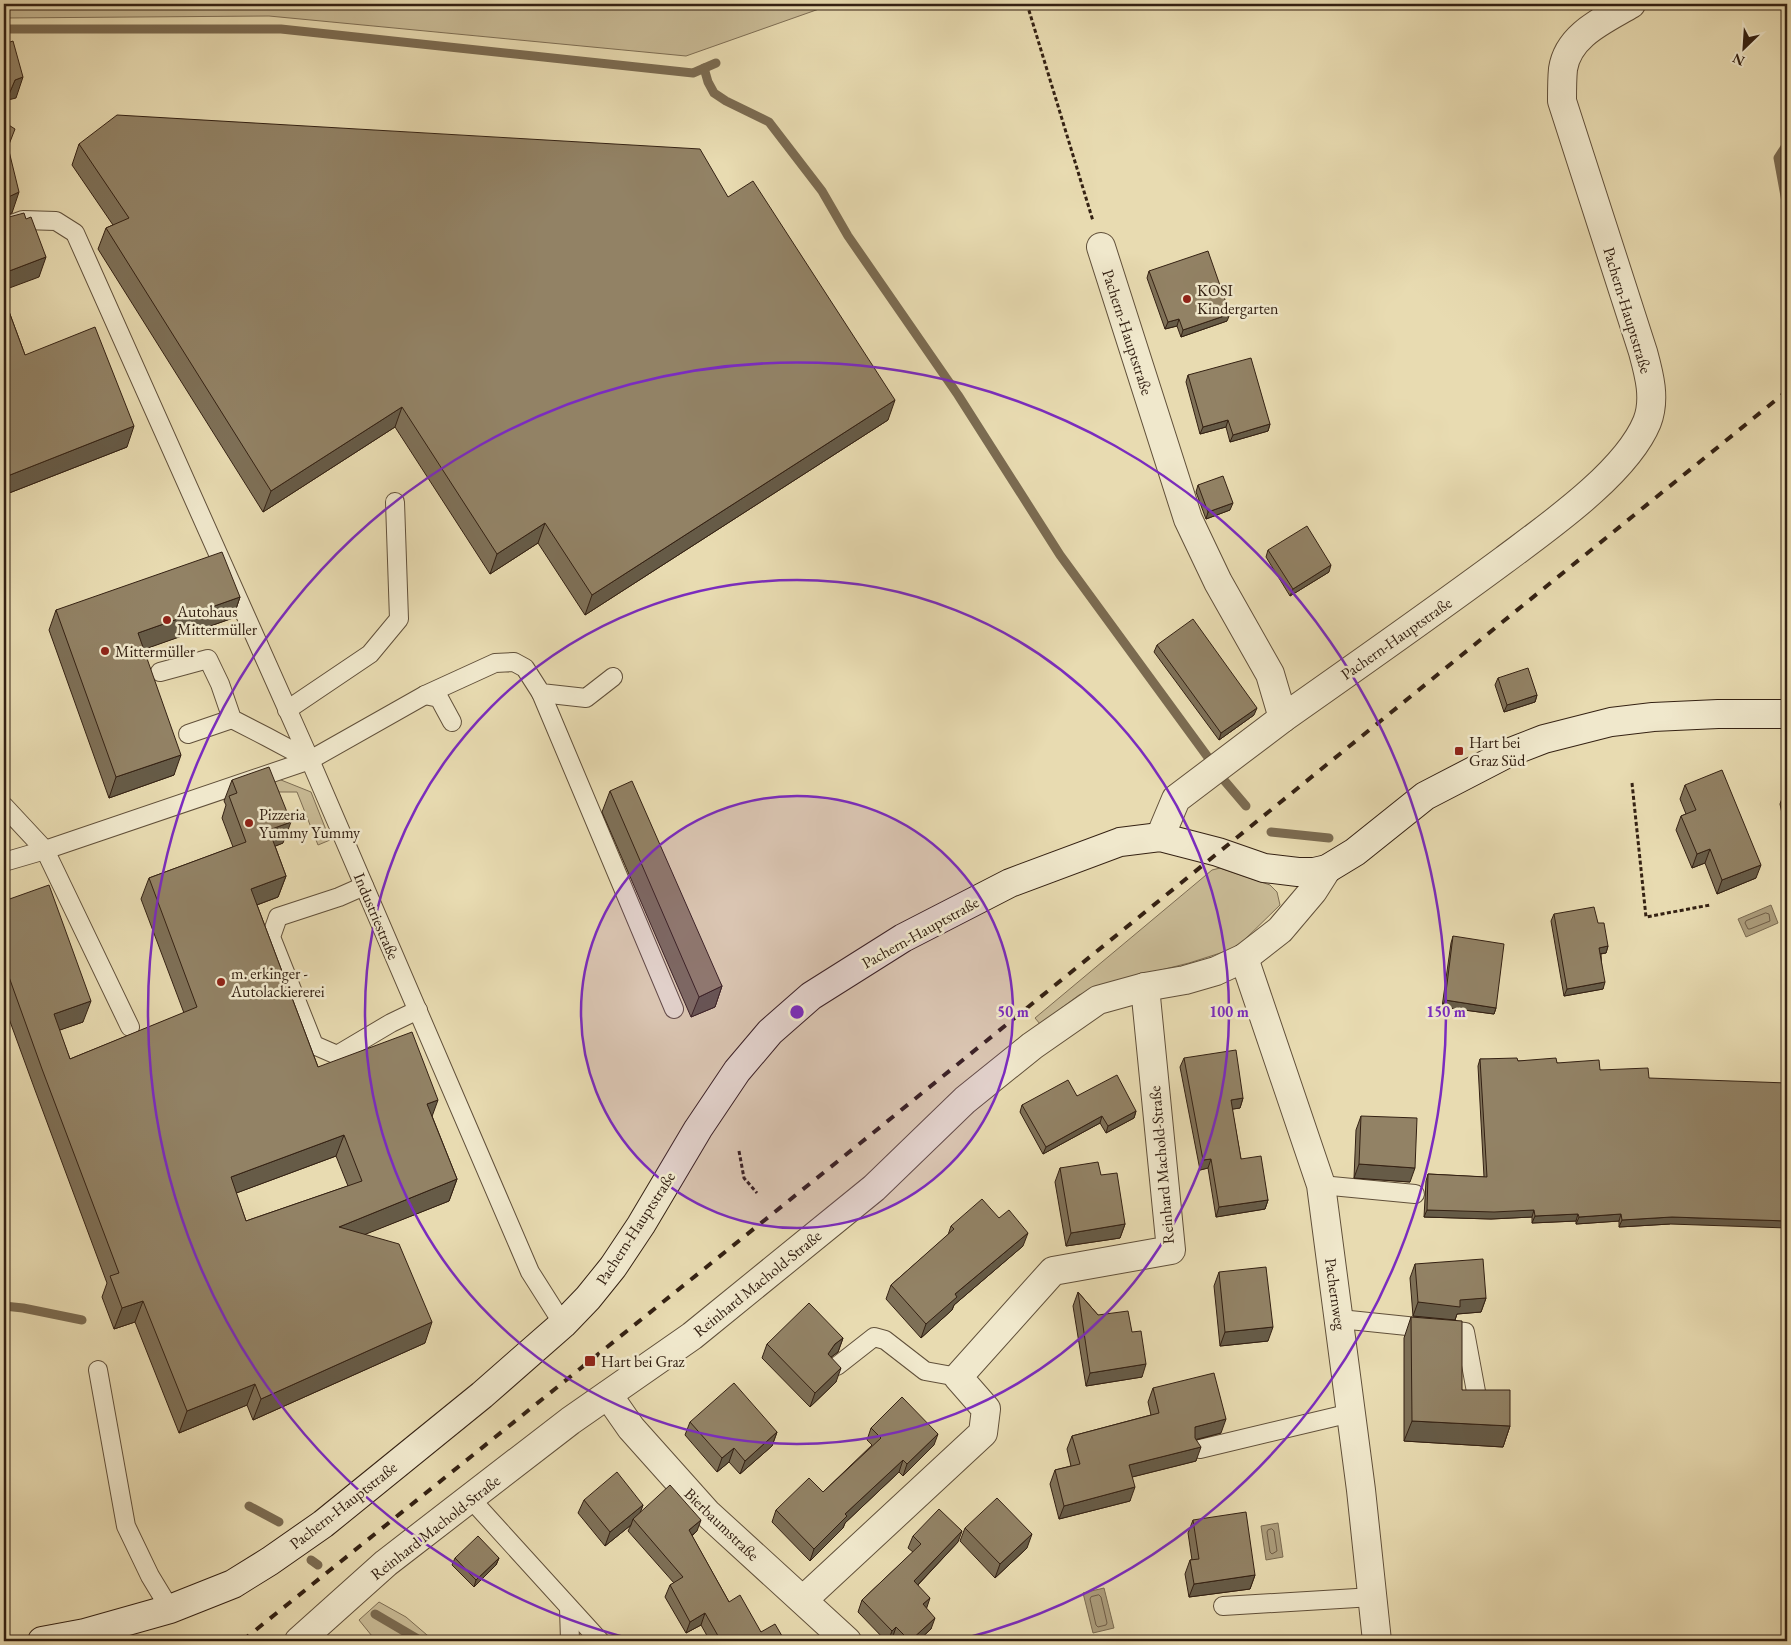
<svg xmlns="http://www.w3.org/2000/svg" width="1791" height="1645" viewBox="0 0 1791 1645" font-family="'EB Garamond',serif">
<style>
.green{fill:#c9bb96;stroke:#7e6e54}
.water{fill:#ab9c7b;stroke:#7b6b51}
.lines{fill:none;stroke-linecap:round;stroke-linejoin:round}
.shore{stroke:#705e47;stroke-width:1}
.stream{stroke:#7b6b51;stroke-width:9}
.service-casing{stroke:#61503a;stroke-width:20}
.minor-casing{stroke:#61503a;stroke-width:30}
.secondary-casing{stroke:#342113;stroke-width:30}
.path{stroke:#342113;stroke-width:3;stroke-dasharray:4 2.5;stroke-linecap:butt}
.service{stroke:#f0e8cc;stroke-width:18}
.minor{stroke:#f0e8cc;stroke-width:28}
.secondary{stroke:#f0e8cc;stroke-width:28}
.rail{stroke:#342113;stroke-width:4;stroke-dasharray:9 9;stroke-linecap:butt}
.wall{fill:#7e7057;stroke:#342113;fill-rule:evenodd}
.shaded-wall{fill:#665b47;stroke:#342113}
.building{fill:#928265;stroke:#342113;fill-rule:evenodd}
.ring{fill:none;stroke:#7b2cbf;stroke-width:2.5}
.poi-dot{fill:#8f2418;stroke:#f0e8cc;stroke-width:2}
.labels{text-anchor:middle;stroke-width:5;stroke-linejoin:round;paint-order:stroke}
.poi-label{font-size:16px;fill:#342113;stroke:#f0e8cc;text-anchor:start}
.street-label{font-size:16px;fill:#342113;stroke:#f0e8cc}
.centre{fill:#7b2cbf;stroke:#f0e8cc;stroke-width:2.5}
.ring-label{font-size:15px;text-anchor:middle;font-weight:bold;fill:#7b2cbf;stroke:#f0e8cc;stroke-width:5;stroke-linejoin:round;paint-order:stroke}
</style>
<rect width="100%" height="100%" fill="#e8dbb1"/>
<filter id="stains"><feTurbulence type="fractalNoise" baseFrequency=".004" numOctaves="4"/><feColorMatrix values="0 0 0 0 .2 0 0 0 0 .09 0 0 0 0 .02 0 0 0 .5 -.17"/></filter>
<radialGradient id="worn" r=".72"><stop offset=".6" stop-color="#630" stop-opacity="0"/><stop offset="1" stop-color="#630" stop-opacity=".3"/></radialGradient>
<!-- green -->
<g class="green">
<polygon points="4,4 825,4 819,9 686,56 269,16 4,18"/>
<polygon points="276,778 311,792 330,840 318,845 297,792 263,792"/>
<polygon points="1220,868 1270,885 1277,892 1280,905 1236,948 1189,963 1113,982 1079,995 1040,1024 1035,1018 1212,870"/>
<polygon points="379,1602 406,1617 434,1641 376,1641 359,1620"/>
</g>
<!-- water -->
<g class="water">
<polygon points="1771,905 1778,923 1746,937 1738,919"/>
<polygon points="1278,1523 1283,1557 1266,1560 1261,1526"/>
<polygon points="1104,1588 1114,1628 1093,1633 1083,1593"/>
</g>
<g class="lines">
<!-- shore -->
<g class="shore">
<polygon points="1766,913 1769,914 1770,921 1750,929 1748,929 1745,923 1746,921"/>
<polygon points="1272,1529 1274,1531 1277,1551 1272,1554 1270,1552 1267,1532 1268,1530"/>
<polygon points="1099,1595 1101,1597 1107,1623 1106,1625 1098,1627 1096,1625 1090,1599 1091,1597"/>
</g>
<!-- stream -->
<g class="stream">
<polyline points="4,29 281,29 693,73 716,63"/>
<polyline points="704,68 708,82 714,93 726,101 769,122 822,191 848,236 958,395 1060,555 1210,760"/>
<polyline points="1787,144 1778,158 1787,207"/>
<polyline points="1223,779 1246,806"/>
<polyline points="1271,832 1329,838"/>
<polyline points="4,1306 23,1308 82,1320"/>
<polyline points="249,1506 279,1522"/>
<polyline points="311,1560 318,1565"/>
<polyline points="375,1614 421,1641"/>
</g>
<defs>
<g id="service">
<polyline points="4,227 23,220 56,221 75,233 310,760 530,1272 563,1324"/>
<polyline points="160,672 208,659 220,684 232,719 267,737 310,760"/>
<polyline points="541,693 674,1009"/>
<polyline points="425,695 439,698 452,722"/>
<polyline points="287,710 370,654 399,619 395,502"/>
<polyline points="188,734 232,719"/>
<polyline points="4,806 45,850 130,1027"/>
<polyline points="4,862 45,850 310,760 425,695 495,663 514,662 525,668 541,693 586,698 613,677"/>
<polyline points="364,886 339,897 278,917 271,937 314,1045 337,1055 391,1023 418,1010"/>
<polyline points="1321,1185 1415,1194"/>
<polyline points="1340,1319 1465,1332 1477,1397"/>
<polyline points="837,1366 874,1337 885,1340 925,1371 958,1377"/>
<polyline points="98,1370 126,1526 150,1576 170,1609"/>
<polyline points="1200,1449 1351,1413"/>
<polyline points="470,1498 600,1641"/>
<polyline points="1223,1606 1373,1597"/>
<polyline points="569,1608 570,1641"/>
</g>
<g id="minor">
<polyline points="1101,247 1188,519 1218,582 1270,674 1283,718 1176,799 1160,837"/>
<path d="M1283 718C1357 666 1431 614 1504 560 1548 527 1626 473 1647 422 1656 399 1649 374 1643 352L1562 101C1562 90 1562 79 1563 69 1568 35 1604 20 1631 4"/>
<polyline points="1244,958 1321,1185 1361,1490 1377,1641"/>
<polyline points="608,1395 631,1428 707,1513 847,1641"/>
<polyline points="803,1600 983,1433 986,1409 958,1377 1053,1271 1171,1250 1145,987"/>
<polyline points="299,1641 386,1563 570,1421 692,1336 874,1188 965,1100 1032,1046 1098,1000 1145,987 1185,980 1216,971 1244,958 1280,930 1313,891 1327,869"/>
</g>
<polyline id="secondary" points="42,1641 85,1633 170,1609 233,1584 270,1561 323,1524 482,1395 563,1324 588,1298 613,1267 641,1225 698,1129 737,1071 770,1032 811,996 903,938 1010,883 1120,842 1160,837 1218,852 1264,868 1298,872 1314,872 1327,869 1355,852 1425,796 1508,753 1544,739 1611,722 1653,717 1718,714 1787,714"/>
</defs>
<!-- service casing -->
<use href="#service" class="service-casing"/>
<!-- minor casing -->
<use href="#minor" class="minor-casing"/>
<!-- secondary casing -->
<use href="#secondary" class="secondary-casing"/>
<!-- path -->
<g class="path">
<polyline points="1027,4 1093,221"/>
<polyline points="1632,783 1646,917 1710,905"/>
<polyline points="739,1151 744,1178 757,1193"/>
</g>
<!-- service -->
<use href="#service" class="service"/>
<!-- minor -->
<use href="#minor" class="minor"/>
<!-- secondary -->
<use href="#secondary" class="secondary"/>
<!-- rail -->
<polyline class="rail" points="242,1641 884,1124 1787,391"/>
</g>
<!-- wall -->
<g class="wall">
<polygon points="79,144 728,197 888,420 585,615 538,543 490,574 395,427 263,512 98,249 106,228 113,225 72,165"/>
<polygon points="1149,271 1227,321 1181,337 1177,326 1165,329 1147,278"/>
<polygon points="4,298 25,355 127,447 4,495"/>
<polygon points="1188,375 1270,424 1268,431 1230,442 1226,427 1200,434 1186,382"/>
<polygon points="1198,485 1230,510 1206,519 1196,492"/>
<polygon points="1268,550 1329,572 1290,596 1266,557"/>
<polygon points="240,597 233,618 144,649 174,775 109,798 49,630 56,610"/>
<polygon points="1157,645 1254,715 1219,740 1154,652"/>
<polygon points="1498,678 1537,695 1535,702 1504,712 1495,685"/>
<path d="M232 780 283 843 275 846 286 876 278 897 257 905 318 1067 432 1116 457 1179 449 1201 365 1234 425 1343 253 1420 247 1405 179 1433 135 1322 114 1329 102 1297 107 1283 35 1090 4 1005V901L83 1022 59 1030 70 1059 184 1013 141 899 149 878 233 847 222 818 226 805 224 801ZM336 1156 348 1186 246 1221 236 1193Z"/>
<polygon points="1685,785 1756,878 1717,894 1705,863 1692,868 1676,830 1681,816 1686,814 1680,799"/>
<polygon points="1785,790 1787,790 1787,838 1780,804"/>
<polygon points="610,791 722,986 715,1007 691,1017 602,812"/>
<polygon points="1554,914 1608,946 1606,953 1601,954 1603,989 1564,996 1551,921"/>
<polygon points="1453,936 1496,1008 1494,1014 1442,1007 1451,943"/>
<polygon points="1184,1058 1243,1098 1240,1108 1232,1109 1241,1159 1268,1200 1265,1209 1216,1217 1208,1168 1200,1170 1180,1067"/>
<polygon points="1480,1059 1518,1061 1557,1063 1649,1078 1670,1224 1619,1227 1619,1221 1576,1224 1576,1221 1532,1223 1532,1217 1491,1219 1424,1217 1426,1181 1428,1174 1484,1177 1478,1066"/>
<polygon points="1077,1096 1136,1111 1134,1118 1106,1133 1100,1123 1043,1154 1020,1112 1022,1105"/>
<polygon points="1361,1116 1410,1182 1354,1178 1356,1130"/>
<polygon points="1060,1168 1101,1175 1125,1224 1120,1238 1066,1246 1055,1182"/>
<polygon points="951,1226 1023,1246 954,1305 952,1310 921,1338 886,1299 891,1285 948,1235"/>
<polygon points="1415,1264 1486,1298 1481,1312 1457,1314 1455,1320 1413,1316 1410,1278"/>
<polygon points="1219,1272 1268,1341 1220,1346 1214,1286"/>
<polygon points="1078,1292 1098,1315 1132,1332 1142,1377 1086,1386 1073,1306"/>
<polygon points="1411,1317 1462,1390 1510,1426 1503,1447 1404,1441 1404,1338"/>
<polygon points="843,1338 838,1352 831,1357 836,1382 810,1407 762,1358 767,1344"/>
<polygon points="1153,1388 1221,1433 1196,1440 1196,1461 1132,1477 1130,1501 1059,1519 1050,1484 1055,1470 1071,1466 1067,1449 1072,1436 1151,1415 1148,1402"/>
<polygon points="690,1422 777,1432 772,1446 740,1474 729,1462 717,1472 685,1435"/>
<polygon points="871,1428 934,1445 903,1476 899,1472 845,1523 843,1528 810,1561 772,1522 776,1510 823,1492 872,1445 867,1440"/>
<polygon points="584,1500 643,1505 640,1512 697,1531 692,1536 729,1602 761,1632 785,1641 710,1641 701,1625 686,1633 665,1597 670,1585 674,1583 628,1531 631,1525 605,1546 578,1513"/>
<polygon points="1193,1520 1255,1575 1250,1589 1189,1597 1185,1574 1190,1560 1192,1560 1188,1533"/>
<polygon points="965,1528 1027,1548 995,1578 960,1541"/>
<polygon points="913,1536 958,1542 918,1585 926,1608 931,1629 918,1641 894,1641 892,1639 889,1641 886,1641 858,1612 862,1600 913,1552 908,1548"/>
<polygon points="455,1558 499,1558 496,1565 474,1587 452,1565"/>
</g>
<!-- shaded-wall -->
<g class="shaded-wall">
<polygon points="23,77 16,98 8,100 4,109 4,106 15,80"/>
<polygon points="19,192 12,213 4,216 4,199"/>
<polygon points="46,257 39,277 4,290 4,273"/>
<polygon points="1230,314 1227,321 1181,337 1183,330"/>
<polygon points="1179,319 1177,326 1165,329 1168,322"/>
<polygon points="895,400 888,420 585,615 592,595"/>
<polygon points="402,407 395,427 263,512 271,491"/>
<polygon points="1228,420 1226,427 1200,434 1203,427"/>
<polygon points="1270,424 1268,431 1230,442 1233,435"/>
<polygon points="134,426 127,447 4,495 4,491 10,475"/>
<polygon points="1233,503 1230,510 1206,519 1208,512"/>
<polygon points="545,523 538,543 490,574 497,554"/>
<polygon points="1331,565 1329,572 1290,596 1293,589"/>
<polygon points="240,597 233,618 131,654 138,633"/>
<polygon points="1537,695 1535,702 1504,712 1507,705"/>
<polygon points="1257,708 1254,715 1219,740 1221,733"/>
<polygon points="181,755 174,775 109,798 116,777"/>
<polygon points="291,822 283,843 261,852 269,830"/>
<polygon points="1710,849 1705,863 1692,868 1697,854"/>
<polygon points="1761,865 1756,878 1717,894 1722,880"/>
<polygon points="286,876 278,897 243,910 251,889"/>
<polygon points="1608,946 1606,953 1597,954 1599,948"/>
<polygon points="1605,982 1603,989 1564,996 1567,989"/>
<polygon points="722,986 715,1007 691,1017 699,997"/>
<polygon points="1445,1000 1496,1008 1494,1014 1442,1007"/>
<polygon points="91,1001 83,1022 46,1035 54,1014"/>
<polygon points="1243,1098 1240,1108 1227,1110 1231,1100"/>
<polygon points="438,1100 430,1122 427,1104"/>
<polygon points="1136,1111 1134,1118 1106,1133 1108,1126"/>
<polygon points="1102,1116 1100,1123 1043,1154 1046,1147"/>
<polygon points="344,1135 336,1156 223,1198 231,1177"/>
<polygon points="1211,1159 1208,1168 1200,1170 1203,1160"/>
<polygon points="1359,1164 1415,1168 1410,1182 1354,1178"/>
<polygon points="457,1179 449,1201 331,1248 339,1227"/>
<polygon points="1268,1200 1265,1209 1216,1217 1219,1207"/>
<polygon points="1427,1210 1534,1210 1532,1217 1491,1219 1424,1217"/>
<polygon points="1578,1214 1576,1221 1532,1223 1535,1216"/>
<polygon points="1621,1214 1619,1221 1576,1224 1579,1217"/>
<polygon points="1672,1217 1787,1221 1787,1228 1670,1224 1619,1227 1622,1220"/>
<polygon points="1125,1224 1120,1238 1066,1246 1071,1233"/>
<polygon points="1028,1233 1023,1246 954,1305 952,1310 921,1338 926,1324 955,1294"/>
<polygon points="1486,1298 1481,1312 1457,1314 1455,1320 1413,1316 1418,1302"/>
<polygon points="143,1301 135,1322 114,1329 122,1308"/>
<polygon points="432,1322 425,1343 253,1420 261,1399"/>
<polygon points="1273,1327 1268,1341 1220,1346 1225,1332"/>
<polygon points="843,1338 838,1352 830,1358 828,1354 835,1344"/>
<polygon points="1146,1364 1142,1377 1086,1386 1090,1373"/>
<polygon points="841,1368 836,1382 810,1407 815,1393"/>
<polygon points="255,1384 247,1405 179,1433 187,1411"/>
<polygon points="1226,1419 1221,1433 1190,1441 1195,1427"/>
<polygon points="1412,1421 1510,1426 1503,1447 1404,1441"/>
<polygon points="777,1432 772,1446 740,1474 745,1461"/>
<polygon points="938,1434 934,1445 903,1476 907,1464"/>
<polygon points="1201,1447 1196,1461 1124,1479 1129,1465"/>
<polygon points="734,1448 729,1462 717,1472 722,1458"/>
<polygon points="903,1460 899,1472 845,1523 843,1528 810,1561 814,1549 845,1514"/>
<polygon points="1135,1487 1130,1501 1059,1519 1064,1506"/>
<polygon points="643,1505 638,1519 633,1519 631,1525 605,1546 610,1532"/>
<polygon points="701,1520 697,1531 684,1542 689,1530"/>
<polygon points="962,1531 958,1542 910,1593 914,1581"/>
<polygon points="1032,1534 1027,1548 995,1578 1000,1564"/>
<polygon points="499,1558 496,1565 474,1587 476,1580"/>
<polygon points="1255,1575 1250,1589 1189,1597 1194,1584"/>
<polygon points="930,1598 926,1610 923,1604"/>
<polygon points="705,1613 701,1625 686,1633 690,1622"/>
<polygon points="935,1618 931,1629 918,1641 910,1641"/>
<polygon points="896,1627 892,1639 888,1641 892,1631"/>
</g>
<!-- building -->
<g class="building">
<polygon points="13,41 23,77 15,80 4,106 4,44"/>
<polygon points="117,115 700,149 728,197 753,181 895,400 592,595 545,523 497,554 402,407 271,491 106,228 129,218 79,144"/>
<polygon points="4,122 15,129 8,147 19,192 4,199"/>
<polygon points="24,213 26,219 31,217 46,257 4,273 4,214 9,217"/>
<polygon points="1208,251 1230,314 1183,330 1179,319 1168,322 1149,271"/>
<polygon points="4,298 25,355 95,327 134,426 10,475 4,460"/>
<polygon points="1251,358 1270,424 1233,435 1228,420 1203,427 1188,375"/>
<polygon points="1223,476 1233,503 1208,512 1198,485"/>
<polygon points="1307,526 1331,565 1293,589 1268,550"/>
<polygon points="222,552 240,597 138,633 181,755 116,777 56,610"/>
<polygon points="1193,619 1257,708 1221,733 1157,645"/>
<polygon points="1528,668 1537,695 1507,705 1498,678"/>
<path d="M269 767 291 822 269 830 286 876 251 889 318 1067 412 1032 438 1100 427 1104 457 1179 339 1227 399 1244 432 1322 261 1399 255 1384 187 1411 143 1301 122 1308 110 1276 119 1273 42 1069 4 963V901L49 885 91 1001 54 1014 70 1059 197 1007 149 878 246 842 229 796 237 793 232 780ZM344 1135 362 1181 246 1221 231 1177Z"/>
<polygon points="1722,770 1761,865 1722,880 1710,849 1697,854 1681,816 1696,810 1685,785"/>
<polygon points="632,781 722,986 699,997 610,791"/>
<polygon points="1785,790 1787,790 1787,801"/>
<polygon points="1594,907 1598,923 1604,923 1608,946 1599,948 1605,982 1567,989 1554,914"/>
<polygon points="1453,936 1504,944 1496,1008 1445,1000"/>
<polygon points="1236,1050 1243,1098 1231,1100 1241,1159 1261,1156 1268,1200 1219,1207 1211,1159 1203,1160 1184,1058"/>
<polygon points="1517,1058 1518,1061 1556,1058 1557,1063 1599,1060 1600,1070 1648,1068 1649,1078 1787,1083 1787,1221 1672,1217 1622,1220 1621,1214 1579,1217 1578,1214 1535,1216 1534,1210 1494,1212 1427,1210 1428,1174 1487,1177 1480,1059"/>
<polygon points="1117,1075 1136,1111 1108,1126 1102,1116 1046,1147 1022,1105 1068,1080 1077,1096"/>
<polygon points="1361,1116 1417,1118 1415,1168 1359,1164"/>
<polygon points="1098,1162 1101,1175 1117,1173 1125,1224 1071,1233 1060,1168"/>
<polygon points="982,1199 999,1218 1009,1210 1028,1233 955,1294 957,1297 926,1324 891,1285 954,1229 951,1226"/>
<polygon points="1483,1259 1486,1298 1460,1300 1460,1307 1418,1302 1415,1264"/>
<polygon points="1266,1267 1273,1327 1225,1332 1219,1272"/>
<polygon points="1078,1292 1098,1315 1128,1311 1132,1332 1141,1331 1146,1364 1090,1373"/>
<polygon points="809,1303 843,1338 835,1344 828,1354 841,1368 815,1393 767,1344"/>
<polygon points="1411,1317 1462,1321 1462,1390 1510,1390 1510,1426 1412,1421"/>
<polygon points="1214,1373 1226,1419 1195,1427 1195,1438 1201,1447 1129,1465 1135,1487 1064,1506 1055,1470 1080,1464 1072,1436 1159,1413 1153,1388"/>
<polygon points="734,1383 777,1432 745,1461 734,1448 722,1458 690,1422"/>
<polygon points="902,1397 938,1434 907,1464 903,1460 845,1514 847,1516 814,1549 776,1510 809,1478 823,1492 881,1438 871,1428"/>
<polygon points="617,1472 643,1505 610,1532 584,1500"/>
<polygon points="670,1485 701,1520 689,1530 729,1602 740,1595 761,1632 775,1624 785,1641 721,1641 705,1613 690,1622 670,1585 683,1577 633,1519"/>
<polygon points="997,1498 1032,1534 1000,1564 965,1528"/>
<polygon points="939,1509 962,1531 914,1581 930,1598 923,1604 935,1618 910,1641 896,1627 892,1631 862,1600 921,1544 913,1536"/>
<polygon points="1246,1512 1255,1575 1194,1584 1190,1560 1199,1559 1193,1520"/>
<polygon points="478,1536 499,1558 476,1580 455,1558"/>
<polygon points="1149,1637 1149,1641 1121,1641"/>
</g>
<!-- distance rings -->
<circle cx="797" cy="1012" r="216" fill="#7b2cbf" fill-opacity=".12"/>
<g class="ring">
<circle cx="797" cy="1012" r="216"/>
<circle cx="797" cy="1012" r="432"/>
<path d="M635 1640A649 649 0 1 1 959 1640"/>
</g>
<!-- markers -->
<g class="poi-dot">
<circle cx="1187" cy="299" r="5"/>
<circle cx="167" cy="620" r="5"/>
<circle cx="105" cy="651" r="5"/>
<rect x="1454" y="746" width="10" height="10" rx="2.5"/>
<circle cx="249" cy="823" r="5"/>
<circle cx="221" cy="982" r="5"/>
<rect x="584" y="1355" width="12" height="12" rx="2.5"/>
</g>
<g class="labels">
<!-- poi labels -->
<g class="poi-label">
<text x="1197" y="296">KOSI<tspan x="1197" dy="18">Kindergarten</tspan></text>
<text x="177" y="617">Autohaus<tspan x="177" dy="18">Mittermüller</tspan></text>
<text x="115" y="657">Mittermüller</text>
<text x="1469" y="748">Hart bei<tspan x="1469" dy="18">Graz Süd</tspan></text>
<text x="259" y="820">Pizzeria<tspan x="259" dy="18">Yummy Yummy</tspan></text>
<text x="231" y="979">m. erkinger -<tspan x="231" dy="18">Autolackiererei</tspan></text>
<text x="601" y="1367">Hart bei Graz</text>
</g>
<!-- street labels -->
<g class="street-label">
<text transform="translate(1628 310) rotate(73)" y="6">Pachern-Hauptstraße</text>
<text transform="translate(1128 332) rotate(72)" y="6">Pachern-Hauptstraße</text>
<text transform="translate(1396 638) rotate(-35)" y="6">Pachern-Hauptstraße</text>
<text transform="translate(377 916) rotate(67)" y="6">Industriestraße</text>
<text transform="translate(920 932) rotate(-29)" y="6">Pachern-Hauptstraße</text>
<text transform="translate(1161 1165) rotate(-95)" y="6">Reinhard Machold-Straße</text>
<text transform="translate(635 1228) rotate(-57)" y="6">Pachern-Hauptstraße</text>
<text transform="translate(757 1283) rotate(-39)" y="6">Reinhard Machold-Straße</text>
<text transform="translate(1336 1294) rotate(82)" y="6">Pachernweg</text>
<text transform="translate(343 1505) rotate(-38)" y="6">Pachern-Hauptstraße</text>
<text transform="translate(722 1524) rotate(44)" y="6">Bierbaumstraße</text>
<text transform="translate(435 1527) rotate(-38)" y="6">Reinhard Machold-Straße</text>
</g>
</g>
<circle cx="797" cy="1012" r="8" class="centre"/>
<g class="ring-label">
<text x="1013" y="1017">50 m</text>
<text x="1229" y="1017">100 m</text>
<text x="1446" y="1017">150 m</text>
</g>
<!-- margin -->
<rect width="1791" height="1645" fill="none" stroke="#e8dbb1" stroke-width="20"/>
<rect x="5" y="5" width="1781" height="1635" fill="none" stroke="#342113" stroke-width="2.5"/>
<rect x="10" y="10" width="1771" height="1625" fill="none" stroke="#342113"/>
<!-- north arrow -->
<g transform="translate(1744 48) rotate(205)" stroke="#f0e8cc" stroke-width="4" paint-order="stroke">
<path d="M0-4L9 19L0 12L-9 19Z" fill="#342113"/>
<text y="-8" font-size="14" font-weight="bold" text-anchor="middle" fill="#342113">N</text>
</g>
<rect width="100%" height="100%" filter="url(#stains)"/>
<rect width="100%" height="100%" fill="url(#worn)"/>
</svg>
